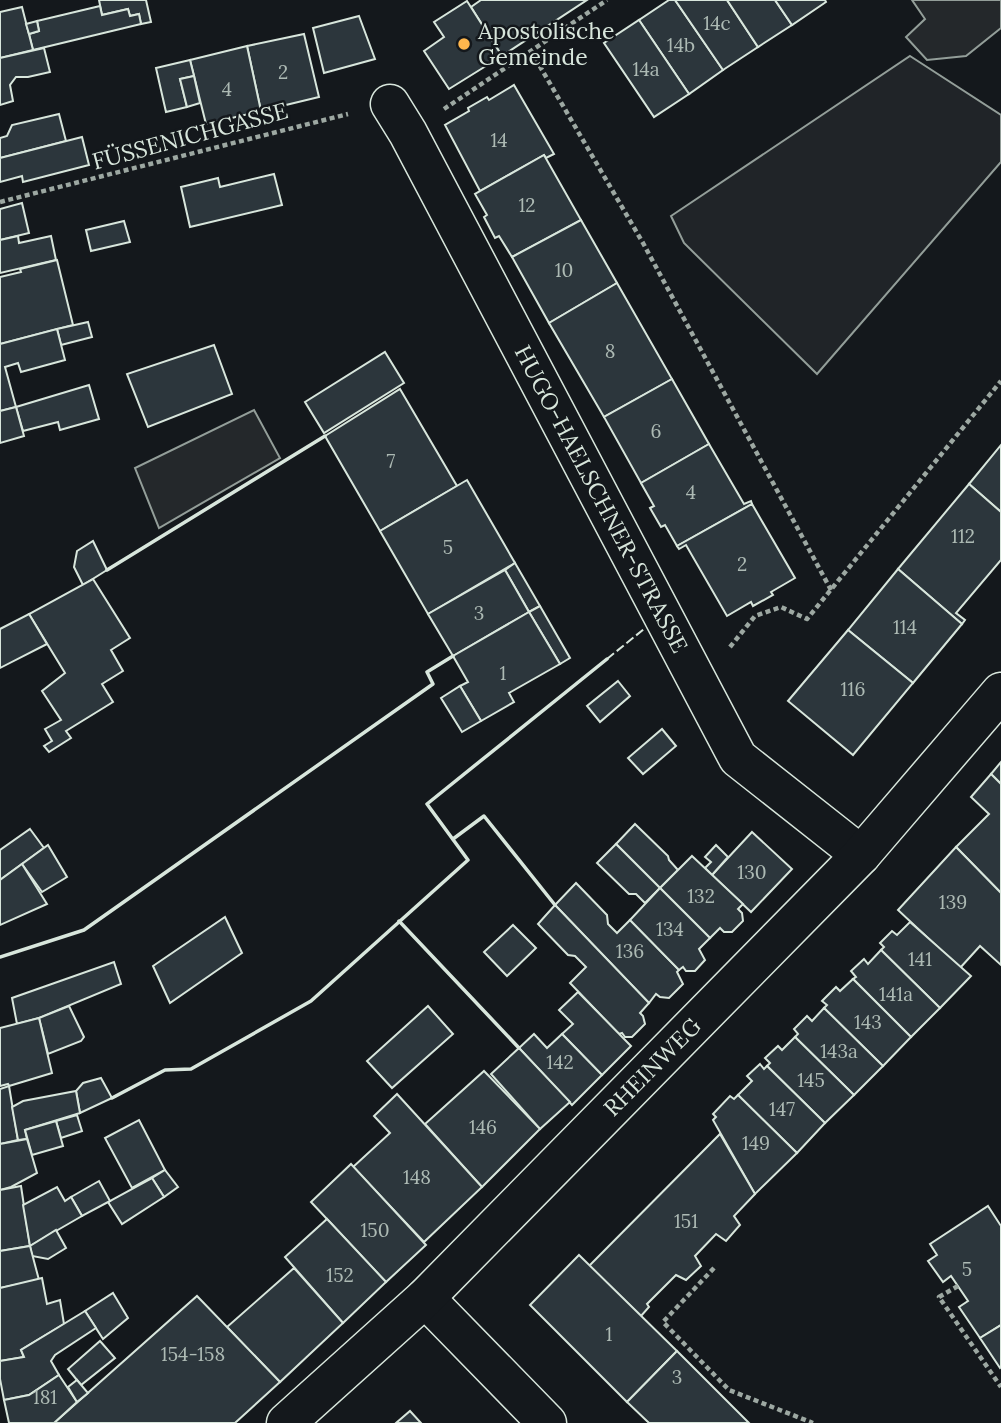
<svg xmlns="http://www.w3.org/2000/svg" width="1001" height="1423" viewBox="0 0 1001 1423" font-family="Lora,serif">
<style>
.green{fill:#202428;stroke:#939e99;stroke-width:2}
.parking{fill:#24282b;stroke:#939e99;stroke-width:2}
.building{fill:#2c363c;stroke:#d8e6dc;stroke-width:2}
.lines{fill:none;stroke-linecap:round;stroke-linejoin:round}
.minor-casing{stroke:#d8e6dc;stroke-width:41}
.path{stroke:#9da8a2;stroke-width:4.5;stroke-dasharray:5 3.5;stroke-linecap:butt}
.minor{stroke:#14181c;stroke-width:38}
.fence{stroke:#d8e6dc;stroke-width:2;stroke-dasharray:9 3.5;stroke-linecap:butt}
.wall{stroke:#d8e6dc;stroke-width:3.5}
.poi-dot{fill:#ffb74d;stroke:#14181c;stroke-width:2.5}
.labels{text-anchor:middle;stroke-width:5;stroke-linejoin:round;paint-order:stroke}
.number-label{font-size:19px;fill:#adbab4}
.poi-label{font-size:23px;fill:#d8e6dc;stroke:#14181c;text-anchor:start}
.street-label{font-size:23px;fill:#d8e6dc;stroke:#14181c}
</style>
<rect width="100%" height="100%" fill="#14181c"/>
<!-- green -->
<polygon class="green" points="910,56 1001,115 1001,162 817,374 684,243 671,216"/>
<!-- parking -->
<g class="parking">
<polygon points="912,0 1001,0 1001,28 966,56 927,60 906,37 925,19"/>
<polygon points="254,410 280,458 159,528 135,468"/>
</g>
<!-- building -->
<g class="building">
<polygon points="99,0 146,0 151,22 141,24 139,14 130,16 128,9 102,15"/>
<polygon points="481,0 587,0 502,56 471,7"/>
<polygon points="669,0 675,0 723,70 689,94 639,20"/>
<polygon points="675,0 727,0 758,47 723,70"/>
<polygon points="727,0 775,0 792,25 758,47"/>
<polygon points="775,0 825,0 826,2 792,25"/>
<polygon points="467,1 502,56 449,89 424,51 444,37 434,22"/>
<polygon points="100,6 102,15 128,9 130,16 139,14 141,24 33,50 29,34 39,31 37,21"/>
<polygon points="22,7 33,50 0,58 0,12"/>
<polygon points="359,16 375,59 324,73 313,28"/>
<polygon points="639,20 689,94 654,117 604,43"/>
<polygon points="37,21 39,31 29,34 26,24"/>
<polygon points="304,34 319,97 261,111 247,46"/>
<polygon points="247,46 261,111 206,124 190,60"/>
<polygon points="44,48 50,72 28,77 16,77 10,85 13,101 0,105 0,58"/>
<polygon points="190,60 194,76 180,79 187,107 166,112 156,68"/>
<polygon points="194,76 200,103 187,107 180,79"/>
<polygon points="514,85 554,154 546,158 544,155 480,191 445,125 469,111 468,108 487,97 489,100"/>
<polygon points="59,114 66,141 0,158 0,138 7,136 12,125"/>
<polygon points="82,137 89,165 23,182 22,176 0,182 0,158"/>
<polygon points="544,155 581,220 512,257 499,236 495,238 484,217 487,215 475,194"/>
<polygon points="274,174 282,205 190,227 181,187 218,178 220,187"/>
<polygon points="22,203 29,233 0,240 0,209"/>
<polygon points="581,220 617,283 549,323 512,257"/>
<polygon points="124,221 130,242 91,251 86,230"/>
<polygon points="18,236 19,243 51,236 56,260 0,273 0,240"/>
<polygon points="57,260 73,325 0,344 0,277 21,272 20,269"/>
<polygon points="617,283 672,379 604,417 549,323"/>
<polygon points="88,322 92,337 61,345 57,329"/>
<polygon points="57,329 65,360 21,372 18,363 5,367 16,407 0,411 0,344"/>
<polygon points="214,345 232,394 148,427 127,374"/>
<polygon points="385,352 404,383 324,433 305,402"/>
<polygon points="672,379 709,444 641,483 604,417"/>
<polygon points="89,385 99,419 60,430 58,422 23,431 16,407"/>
<polygon points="400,389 457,486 380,531 325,436"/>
<polygon points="16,407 24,436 0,443 0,411"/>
<polygon points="709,444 744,504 751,501 752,504 677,546 665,525 661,527 650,508 654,506 641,483"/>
<polygon points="1001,445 1001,512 969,484"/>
<polygon points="467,480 515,563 428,614 380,531"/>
<polygon points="969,484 1001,512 1001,560 956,613 965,620 962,624 898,569"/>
<polygon points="752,504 795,578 771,592 773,595 753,606 751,602 727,616 686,545 679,549 677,546"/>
<polygon points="93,541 107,570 83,585 74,567 77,551"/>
<polygon points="515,563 540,606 529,612 505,570"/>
<polygon points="898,569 962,624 913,683 848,630"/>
<polygon points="505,570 529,612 453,656 428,614"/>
<polygon points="93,579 130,638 111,650 123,671 102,684 113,702 66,731 71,738 49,752 44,746 52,741 45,729 61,720 42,691 65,673 29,614"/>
<polygon points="540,606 570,658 560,664 529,612"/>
<polygon points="529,612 560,664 509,693 514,702 481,721 460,686 468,682 453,656"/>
<polygon points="29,614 47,644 0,668 0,629"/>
<polygon points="848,630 913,683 853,755 788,701"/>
<polygon points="618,681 630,696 600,722 587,706"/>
<polygon points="460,686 481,721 462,732 441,698"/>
<polygon points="662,729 676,746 643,774 628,758"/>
<polygon points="1001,762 1001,784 991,774"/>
<polygon points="991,774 1001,784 1001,893 956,847 989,814 971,797"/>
<polygon points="635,824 668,856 669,860 678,870 660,888 616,844"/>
<polygon points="30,829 44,848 0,880 0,850"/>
<polygon points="752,832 792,869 751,912 712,875"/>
<polygon points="616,844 660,888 645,903 636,894 629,894 597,863"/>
<polygon points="48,845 67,877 42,892 22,864"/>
<polygon points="716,845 728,857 712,875 705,868 711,862 705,857"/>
<polygon points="956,847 1001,893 1001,965 980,946 960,968 898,910"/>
<polygon points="692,856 743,904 738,909 742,913 743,921 732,932 724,932 720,928 710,938 660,888"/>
<polygon points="22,864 47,904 0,925 0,880"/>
<polygon points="576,883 607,915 608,924 617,933 630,920 679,970 677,972 683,984 669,998 660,997 656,994 649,1003 555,905"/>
<polygon points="660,888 710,938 699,949 705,960 695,971 686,971 683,967 679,970 630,920"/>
<polygon points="555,905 649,1003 640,1013 643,1016 645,1024 632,1037 625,1037 622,1033 619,1034 570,983 586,967 575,956 568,955 538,924"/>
<polygon points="225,917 242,953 170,1003 153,966"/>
<polygon points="910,922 971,976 940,1008 881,950 884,947 880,943 892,931 897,935"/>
<polygon points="513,925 536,948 507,976 484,952"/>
<polygon points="881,950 940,1008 911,1037 853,979 856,977 851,971 864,959 868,964"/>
<polygon points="114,962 121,984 39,1018 17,1024 12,998"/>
<polygon points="853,979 911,1037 883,1066 824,1008 827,1005 822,1001 836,987 840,991"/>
<polygon points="578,992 631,1046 602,1075 562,1034 573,1024 559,1010"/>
<polygon points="69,1006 84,1037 81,1041 48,1054 39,1018"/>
<polygon points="428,1006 453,1034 392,1088 367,1061"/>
<polygon points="824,1008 883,1066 854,1095 795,1037 798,1034 794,1029 807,1016 812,1021"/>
<polygon points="39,1018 52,1073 9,1086 8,1084 0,1086 0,1028"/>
<polygon points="534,1034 547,1048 562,1034 602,1075 572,1105 519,1048"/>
<polygon points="795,1037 854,1095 825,1123 767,1066 770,1063 765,1058 778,1046 782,1050"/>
<polygon points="519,1048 570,1102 540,1129 491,1074"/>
<polygon points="760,1064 764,1069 767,1066 825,1123 797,1153 738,1095 752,1081 747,1076"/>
<polygon points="484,1071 540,1129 482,1187 425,1124"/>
<polygon points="101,1078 112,1098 80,1113 76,1091 83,1083"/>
<polygon points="9,1086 18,1140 0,1144 0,1089"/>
<polygon points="76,1091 80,1113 25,1130 27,1139 18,1140 12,1107 23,1101"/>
<polygon points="397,1094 482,1187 424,1242 353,1167 390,1133 374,1116"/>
<polygon points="738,1095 797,1153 755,1194 713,1120 716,1117 713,1114 730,1096 734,1099"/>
<polygon points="77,1115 82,1131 61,1138 56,1121"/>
<polygon points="139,1120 165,1170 132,1188 105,1138"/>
<polygon points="56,1121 63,1146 32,1155 25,1130"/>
<polygon points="720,1134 755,1194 734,1216 740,1225 726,1241 716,1234 695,1256 701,1266 686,1280 676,1275 647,1304 649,1307 641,1316 589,1266"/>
<polygon points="27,1139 37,1173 11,1187 0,1190 0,1144"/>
<polygon points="351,1164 426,1245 386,1282 311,1202"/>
<polygon points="165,1170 178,1187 164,1197 152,1178"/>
<polygon points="152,1178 164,1197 122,1224 108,1202"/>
<polygon points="99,1181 110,1201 82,1216 71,1197"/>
<polygon points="21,1186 30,1246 0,1251 0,1190"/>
<polygon points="57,1187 65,1201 71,1197 82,1216 30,1246 23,1205"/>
<polygon points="988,1206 1001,1226 1001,1325 980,1338 959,1307 968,1301 951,1276 943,1282 928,1261 937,1255 930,1244"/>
<polygon points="327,1219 386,1282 343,1323 285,1257"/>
<polygon points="56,1230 66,1248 48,1259 32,1256 30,1246"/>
<polygon points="30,1246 39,1280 0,1288 0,1251"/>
<polygon points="579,1255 677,1351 627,1402 530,1305"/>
<polygon points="294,1268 343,1323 280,1382 227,1327"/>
<polygon points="42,1278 47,1304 60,1300 64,1324 21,1350 24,1357 0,1361 0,1288"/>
<polygon points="113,1293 128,1318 103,1339 85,1311"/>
<polygon points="197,1296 280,1382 235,1423 54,1423"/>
<polygon points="85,1311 96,1328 55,1355 51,1361 59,1375 29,1395 4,1400 0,1379 0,1361 24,1357 21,1350"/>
<polygon points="1001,1325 1001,1367 1000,1368 980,1338"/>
<polygon points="100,1341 115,1358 81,1385 68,1369"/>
<polygon points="677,1351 749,1423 649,1423 627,1402"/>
<polygon points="59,1375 77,1402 54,1423 9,1423 4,1400 29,1395"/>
<polygon points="77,1380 88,1393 77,1402 68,1387"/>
<polygon points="410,1411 421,1423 396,1423"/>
</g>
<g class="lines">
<defs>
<g id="minor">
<path id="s1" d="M390 104 408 133 738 758 861 855"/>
<polyline points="425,1298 547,1423"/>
<path id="s2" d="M286 1423 425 1298 861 855 1001 692"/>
</g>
</defs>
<!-- minor casing -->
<use href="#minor" class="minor-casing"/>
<!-- path -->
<g class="path">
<polyline points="531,51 643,243 831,590"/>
<polyline points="444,109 607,0"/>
<polyline points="0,202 348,114"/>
<polyline points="730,647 755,616 781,607 807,619 1001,381"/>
<polyline points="714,1268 663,1322 729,1390 813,1423"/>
<polyline points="958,1286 939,1297 1001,1387"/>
</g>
<!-- minor -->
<use href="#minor" class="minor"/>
<!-- fence -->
<polyline class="fence" points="607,659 644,629"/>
<!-- wall -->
<g class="wall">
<polyline points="107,570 325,436"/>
<polyline points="453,839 484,816 555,905"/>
<polyline points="399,921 519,1048"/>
<polyline points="0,957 84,930 433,684 427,672 453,656"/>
<polyline points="112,1098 165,1070 191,1069 311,1001 468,860 427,804 607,659"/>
</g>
</g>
<!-- markers -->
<circle class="poi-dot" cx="464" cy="44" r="7"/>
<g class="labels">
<!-- number labels -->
<g class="number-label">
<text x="717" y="30">14c</text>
<text x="681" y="52">14b</text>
<text x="646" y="76">14a</text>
<text x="283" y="79">2</text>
<text x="227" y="96">4</text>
<text x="499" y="147">14</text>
<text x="527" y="212">12</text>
<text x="564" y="277">10</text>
<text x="610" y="358">8</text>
<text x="656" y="438">6</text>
<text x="391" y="468">7</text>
<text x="691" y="499">4</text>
<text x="963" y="543">112</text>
<text x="448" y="554">5</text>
<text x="742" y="571">2</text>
<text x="479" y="620">3</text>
<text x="905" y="634">114</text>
<text x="503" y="680">1</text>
<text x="853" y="696">116</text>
<text x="752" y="879">130</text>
<text x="701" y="903">132</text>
<text x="953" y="909">139</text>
<text x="670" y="936">134</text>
<text x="630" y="958">136</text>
<text x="920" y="966">141</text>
<text x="896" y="1001">141a</text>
<text x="868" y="1029">143</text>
<text x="839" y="1058">143a</text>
<text x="560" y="1069">142</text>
<text x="811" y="1087">145</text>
<text x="782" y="1116">147</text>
<text x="483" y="1134">146</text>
<text x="756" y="1150">149</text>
<text x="417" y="1184">148</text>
<text x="686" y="1228">151</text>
<text x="375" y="1237">150</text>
<text x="967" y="1276">5</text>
<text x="340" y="1282">152</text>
<text x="609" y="1341">1</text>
<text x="193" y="1361">154-158</text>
<text x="677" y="1384">3</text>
<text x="45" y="1404">181</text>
</g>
<!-- poi labels -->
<g class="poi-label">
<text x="478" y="39">Apostolische<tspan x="478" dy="26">Gemeinde</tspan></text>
</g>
<!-- street labels -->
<g class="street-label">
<text transform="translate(190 136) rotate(-15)" y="8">FÜSSENICHGASSE</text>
<text dy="8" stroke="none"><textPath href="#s1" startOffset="448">HUGO-HAELSCHNER-STRASSE</textPath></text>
<text dy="8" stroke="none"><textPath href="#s2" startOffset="511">RHEINWEG</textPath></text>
</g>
</g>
</svg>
